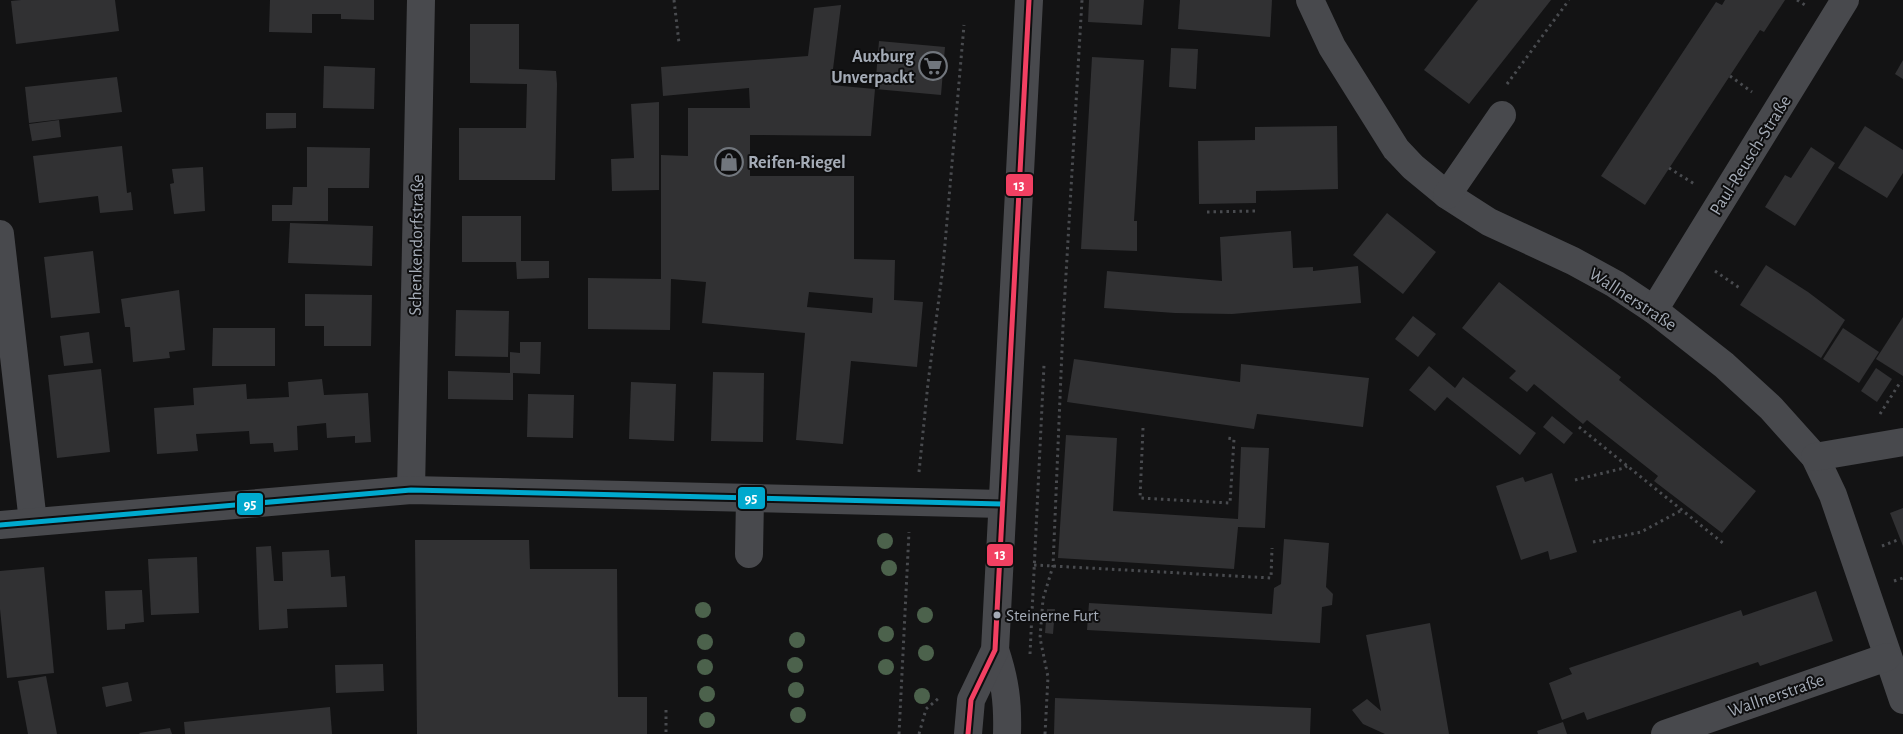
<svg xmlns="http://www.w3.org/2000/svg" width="1903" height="734" viewBox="0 0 1903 734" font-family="'Alegreya Sans',sans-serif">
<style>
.building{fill:#313133;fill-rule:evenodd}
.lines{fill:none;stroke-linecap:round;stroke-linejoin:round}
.path{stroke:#494b4f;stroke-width:3;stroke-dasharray:2.5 4;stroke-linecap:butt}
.minor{stroke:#48494d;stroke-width:28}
.bus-1-casing{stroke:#0e0e0f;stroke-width:9}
.bus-2-casing{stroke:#0e0e0f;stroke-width:9}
.bus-1{stroke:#00a9ce;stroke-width:5}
.bus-2{stroke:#f24062;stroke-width:5}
.tree{fill:#4c624c}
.bus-dot{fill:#a4abb6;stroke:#0e0e0f;stroke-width:2}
.labels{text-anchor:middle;stroke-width:4;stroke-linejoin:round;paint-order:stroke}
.bus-label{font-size:17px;fill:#a4abb6;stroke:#0e0e0f;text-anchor:start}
.poi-label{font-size:18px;font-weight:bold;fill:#a4abb6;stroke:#0e0e0f;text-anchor:end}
.street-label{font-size:18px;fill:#a4abb6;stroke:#0e0e0f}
.line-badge{stroke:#0e0e0f;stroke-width:2}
.badge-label{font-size:14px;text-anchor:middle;font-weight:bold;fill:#fff}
</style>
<rect width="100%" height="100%" fill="#131314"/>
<!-- building -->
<g class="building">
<polygon points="21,0 115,0 119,31 16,44 11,1"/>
<polygon points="270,0 374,0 374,20 341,19 341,14 312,14 312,33 269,32"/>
<polygon points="1089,0 1144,0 1142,25 1088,22"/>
<polygon points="1180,0 1272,0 1270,37 1178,29"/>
<polygon points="1478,0 1551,0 1469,104 1424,70"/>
<polygon points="1725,0 1785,0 1764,32 1760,30 1645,205 1601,176 1716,2 1722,5"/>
<path d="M841 5 831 85 875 89 879 41 945 47 941 95 875 89 871 136 750 135V176H854V259L895 260 894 300 923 302 917 367 851 361 843 444 796 440 805 333 702 323 706 282 671 279 670 330 588 329V278L661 279V155L688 156V108H750L749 88 663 96 661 67 808 56 814 8ZM809 292 873 298 872 313 807 307Z"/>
<polygon points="470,24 519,24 519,69 556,71 557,84 555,180 459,180 459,128 526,128 527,84 470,83"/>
<polygon points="1171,48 1198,49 1196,89 1169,87"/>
<polygon points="1092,57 1144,60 1134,221 1137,221 1137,251 1081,249"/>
<polygon points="1903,60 1903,79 1895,74"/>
<polygon points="324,66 375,68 374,109 323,108"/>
<polygon points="117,77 122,112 29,123 25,87"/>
<polygon points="659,102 659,190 612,191 611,159 634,158 631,104"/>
<polygon points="266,113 296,113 296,128 266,129"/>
<polygon points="59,120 61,137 32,141 29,124"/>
<polygon points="1337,126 1338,189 1256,191 1256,203 1199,204 1198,141 1255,140 1255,127"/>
<polygon points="1865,126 1903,150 1903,173 1887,198 1838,168"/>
<polygon points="122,146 127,193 131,192 133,210 100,213 98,196 39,203 33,156"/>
<polygon points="307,147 370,148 369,188 328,188 328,221 272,221 272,205 292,205 293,187 307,187"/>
<polygon points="1811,147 1835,163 1795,226 1765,207 1785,175 1791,178"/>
<polygon points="203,167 205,211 174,214 170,184 174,183 172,169"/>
<polygon points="1387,213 1436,252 1403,294 1353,255"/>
<polygon points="462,216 521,216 521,261 549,261 549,278 517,279 516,262 462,262"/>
<polygon points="290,223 373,226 372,266 288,263"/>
<polygon points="1291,231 1293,268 1313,267 1313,271 1358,266 1361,303 1232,314 1175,313 1104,308 1107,271 1222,281 1220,237"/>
<polygon points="93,251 100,313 51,318 44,257"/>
<polygon points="1766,265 1808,292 1845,320 1821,358 1740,305"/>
<polygon points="1499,282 1621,377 1619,380 1756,491 1722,533 1654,481 1658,476 1587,420 1583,424 1534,384 1527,392 1509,378 1516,371 1462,328"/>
<polygon points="179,290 185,350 169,352 170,358 133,362 130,327 125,327 121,299"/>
<polygon points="305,294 372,295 371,346 324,346 324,326 305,326"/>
<polygon points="456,310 509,311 508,357 455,356"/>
<polygon points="1413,316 1436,334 1418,357 1395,339"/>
<polygon points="1903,317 1903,376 1876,359"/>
<polygon points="213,328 275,328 275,366 212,366"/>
<polygon points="1843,328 1879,352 1859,383 1823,359"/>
<polygon points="89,332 93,363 64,366 60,336"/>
<polygon points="520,342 541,342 540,374 513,373 513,400 448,399 448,371 510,373 510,352 520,353"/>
<polygon points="1074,359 1240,382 1241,364 1369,378 1363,427 1257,414 1254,429 1067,402"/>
<polygon points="1429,366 1455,388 1463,377 1536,433 1520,455 1447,397 1435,411 1409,390"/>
<polygon points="1876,368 1892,379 1877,402 1861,391"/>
<polygon points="101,369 110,452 57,458 48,375"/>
<polygon points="713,372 764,373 763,442 711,441"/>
<polygon points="322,379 324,395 368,393 371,442 355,443 355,436 327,438 326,423 297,426 298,450 274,452 273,443 250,444 249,431 196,434 198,451 157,454 154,408 194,405 193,388 246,384 247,399 289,397 288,382"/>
<polygon points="631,382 676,384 674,441 629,439"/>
<polygon points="528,394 574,395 573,438 527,437"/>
<polygon points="1552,416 1573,433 1564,444 1543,427"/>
<polygon points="1066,435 1117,438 1113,511 1238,519 1241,447 1269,448 1265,528 1238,527 1234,569 1058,558"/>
<polygon points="1552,473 1577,552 1550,560 1548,551 1521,560 1496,486 1523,477 1525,482"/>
<polygon points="1903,508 1903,546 1890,513"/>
<polygon points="1284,539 1329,543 1326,587 1333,594 1332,605 1322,607 1320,643 1087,630 1089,603 1272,614 1274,588 1281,584"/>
<polygon points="415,540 529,540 530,569 617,569 618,697 647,697 647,734 417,734"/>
<polygon points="271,546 274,581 283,581 282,552 329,550 331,577 345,576 347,607 287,609 288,628 259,630 256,547"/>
<polygon points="197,557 199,613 151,615 148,559"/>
<polygon points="44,567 54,673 7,678 0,609 0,571"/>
<polygon points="142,590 144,622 125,624 125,629 107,630 105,591"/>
<polygon points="1816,591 1833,641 1760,666 1758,662 1587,720 1584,712 1562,720 1549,683 1572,674 1569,668 1741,610 1743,616"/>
<polygon points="1047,609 1055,609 1053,634 1045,633"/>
<polygon points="1430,623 1449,734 1385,734 1363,724 1352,710 1367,699 1381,711 1366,635"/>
<polygon points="383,664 384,691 336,693 335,665"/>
<polygon points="46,676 57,734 28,734 18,681"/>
<polygon points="128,682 132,701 106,707 102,687"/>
<polygon points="1055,698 1311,708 1310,734 1054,734"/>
<polygon points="330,707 332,734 185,734 184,722"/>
<polygon points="1563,722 1567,734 1538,734 1537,731"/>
<polygon points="170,728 172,734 140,734 139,733"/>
</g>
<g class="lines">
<!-- path -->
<g class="path">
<polyline points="674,0 679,43"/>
<polyline points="1797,0 1805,5"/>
<polyline points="1730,76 1752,92"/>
<polyline points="1507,84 1569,0"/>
<polyline points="1669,168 1696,185"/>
<polyline points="1207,212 1257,211"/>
<polyline points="1715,271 1741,289"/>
<polyline points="1880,414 1901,381"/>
<polyline points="1579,427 1724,544"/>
<polyline points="1143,428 1140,498 1230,503 1234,439 1227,438"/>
<polyline points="919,472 928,383 943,267 964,25"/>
<polyline points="1575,480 1624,468 1627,466"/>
<polyline points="1593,542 1641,532 1682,510"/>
<polyline points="1882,546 1900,539"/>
<polyline points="1034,565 1271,578 1272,548"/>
<polyline points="1894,581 1903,578"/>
<polyline points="1030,654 1044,365"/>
<polyline points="666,710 666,734"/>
<polyline points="899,734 909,532"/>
<polyline points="919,734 926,709 939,698"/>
<polyline points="1045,734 1048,677 1040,638 1043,599 1053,566 1063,326 1082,0"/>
</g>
<!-- minor -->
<g class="minor">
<polyline points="1310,0 1332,47 1396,149 1413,167 1447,195 1489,222 1573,261 1615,284 1654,310 1724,365 1771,408 1815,457 1833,495 1903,700"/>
<polyline points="1447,195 1502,115"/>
<polyline points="0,234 33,522"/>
<polyline points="1654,310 1845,0"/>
<polyline points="1815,457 1903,442"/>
<polyline points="411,490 421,0"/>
<polyline points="0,525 411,490 1002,504"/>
<polyline points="749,554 750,498"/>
<path d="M995 650C1005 680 1008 702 1007 734"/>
<polyline points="968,734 971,700 995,650 1029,0"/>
<polyline points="1665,734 1887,657"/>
</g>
<defs>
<polyline id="bus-1" points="0,525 411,490 1002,504"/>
<polyline id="bus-2" points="968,734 971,700 995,650 1029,0"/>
</defs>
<!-- bus-1 casing -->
<use href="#bus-1" class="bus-1-casing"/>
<!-- bus-2 casing -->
<use href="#bus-2" class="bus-2-casing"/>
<!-- bus-1 -->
<use href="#bus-1" class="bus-1"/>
<!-- bus-2 -->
<use href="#bus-2" class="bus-2"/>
</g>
<!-- trees -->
<g class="tree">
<circle cx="885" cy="541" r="8"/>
<circle cx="889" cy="568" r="8"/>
<circle cx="703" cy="610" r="8"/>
<circle cx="925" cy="615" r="8"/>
<circle cx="886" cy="634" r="8"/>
<circle cx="797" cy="640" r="8"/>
<circle cx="705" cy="642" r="8"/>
<circle cx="926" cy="653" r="8"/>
<circle cx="795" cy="665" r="8"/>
<circle cx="705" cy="667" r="8"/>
<circle cx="886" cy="667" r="8"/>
<circle cx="796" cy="690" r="8"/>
<circle cx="707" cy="694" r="8"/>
<circle cx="922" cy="696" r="8"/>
<circle cx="798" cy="715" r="8"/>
<circle cx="707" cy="720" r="8"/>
</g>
<!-- icons -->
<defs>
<symbol id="supermarket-ring" viewBox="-11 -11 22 22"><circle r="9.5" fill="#0e0e0f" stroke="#71767d" stroke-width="1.5"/><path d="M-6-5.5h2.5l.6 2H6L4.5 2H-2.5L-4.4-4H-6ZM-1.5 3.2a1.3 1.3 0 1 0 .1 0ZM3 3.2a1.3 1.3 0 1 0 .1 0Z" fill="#71767d"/></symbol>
<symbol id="shop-ring" viewBox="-11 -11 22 22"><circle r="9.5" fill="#0e0e0f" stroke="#71767d" stroke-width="1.5"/><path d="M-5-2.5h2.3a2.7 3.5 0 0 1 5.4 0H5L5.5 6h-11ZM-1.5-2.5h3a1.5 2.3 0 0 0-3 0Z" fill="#71767d"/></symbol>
</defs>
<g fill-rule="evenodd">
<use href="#supermarket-ring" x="917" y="50" width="32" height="32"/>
<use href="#shop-ring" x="713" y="146" width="32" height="32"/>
</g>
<!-- markers -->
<circle class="bus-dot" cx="997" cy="615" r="4.5"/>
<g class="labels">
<!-- bus labels -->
<g class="bus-label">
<text x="1006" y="621">Steinerne Furt</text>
</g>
<!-- poi labels -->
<g class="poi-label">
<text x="914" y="62">Auxburg<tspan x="914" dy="21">Unverpackt</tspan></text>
<text x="748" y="168" text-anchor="start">Reifen-Riegel</text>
</g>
<!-- street labels -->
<g class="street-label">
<text transform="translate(1750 155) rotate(-58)" y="6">Paul-Reusch-Straße</text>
<text transform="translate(416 245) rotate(-89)" y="6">Schenkendorfstraße</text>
<text transform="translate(1633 299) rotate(33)" y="6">Wallnerstraße</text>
<text transform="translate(1776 695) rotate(-19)" y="6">Wallnerstraße</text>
</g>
</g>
<g class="line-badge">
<rect x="1005" y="173" width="29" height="24" rx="5" fill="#f24062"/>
<rect x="737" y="486" width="29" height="24" rx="5" fill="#00a9ce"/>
<rect x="236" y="492" width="28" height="24" rx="5" fill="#00a9ce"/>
<rect x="986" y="543" width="28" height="24" rx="5" fill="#f24062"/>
</g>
<g class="badge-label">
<text x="1019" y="190">13</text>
<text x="751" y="503">95</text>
<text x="250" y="509">95</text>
<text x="1000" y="559">13</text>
</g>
</svg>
